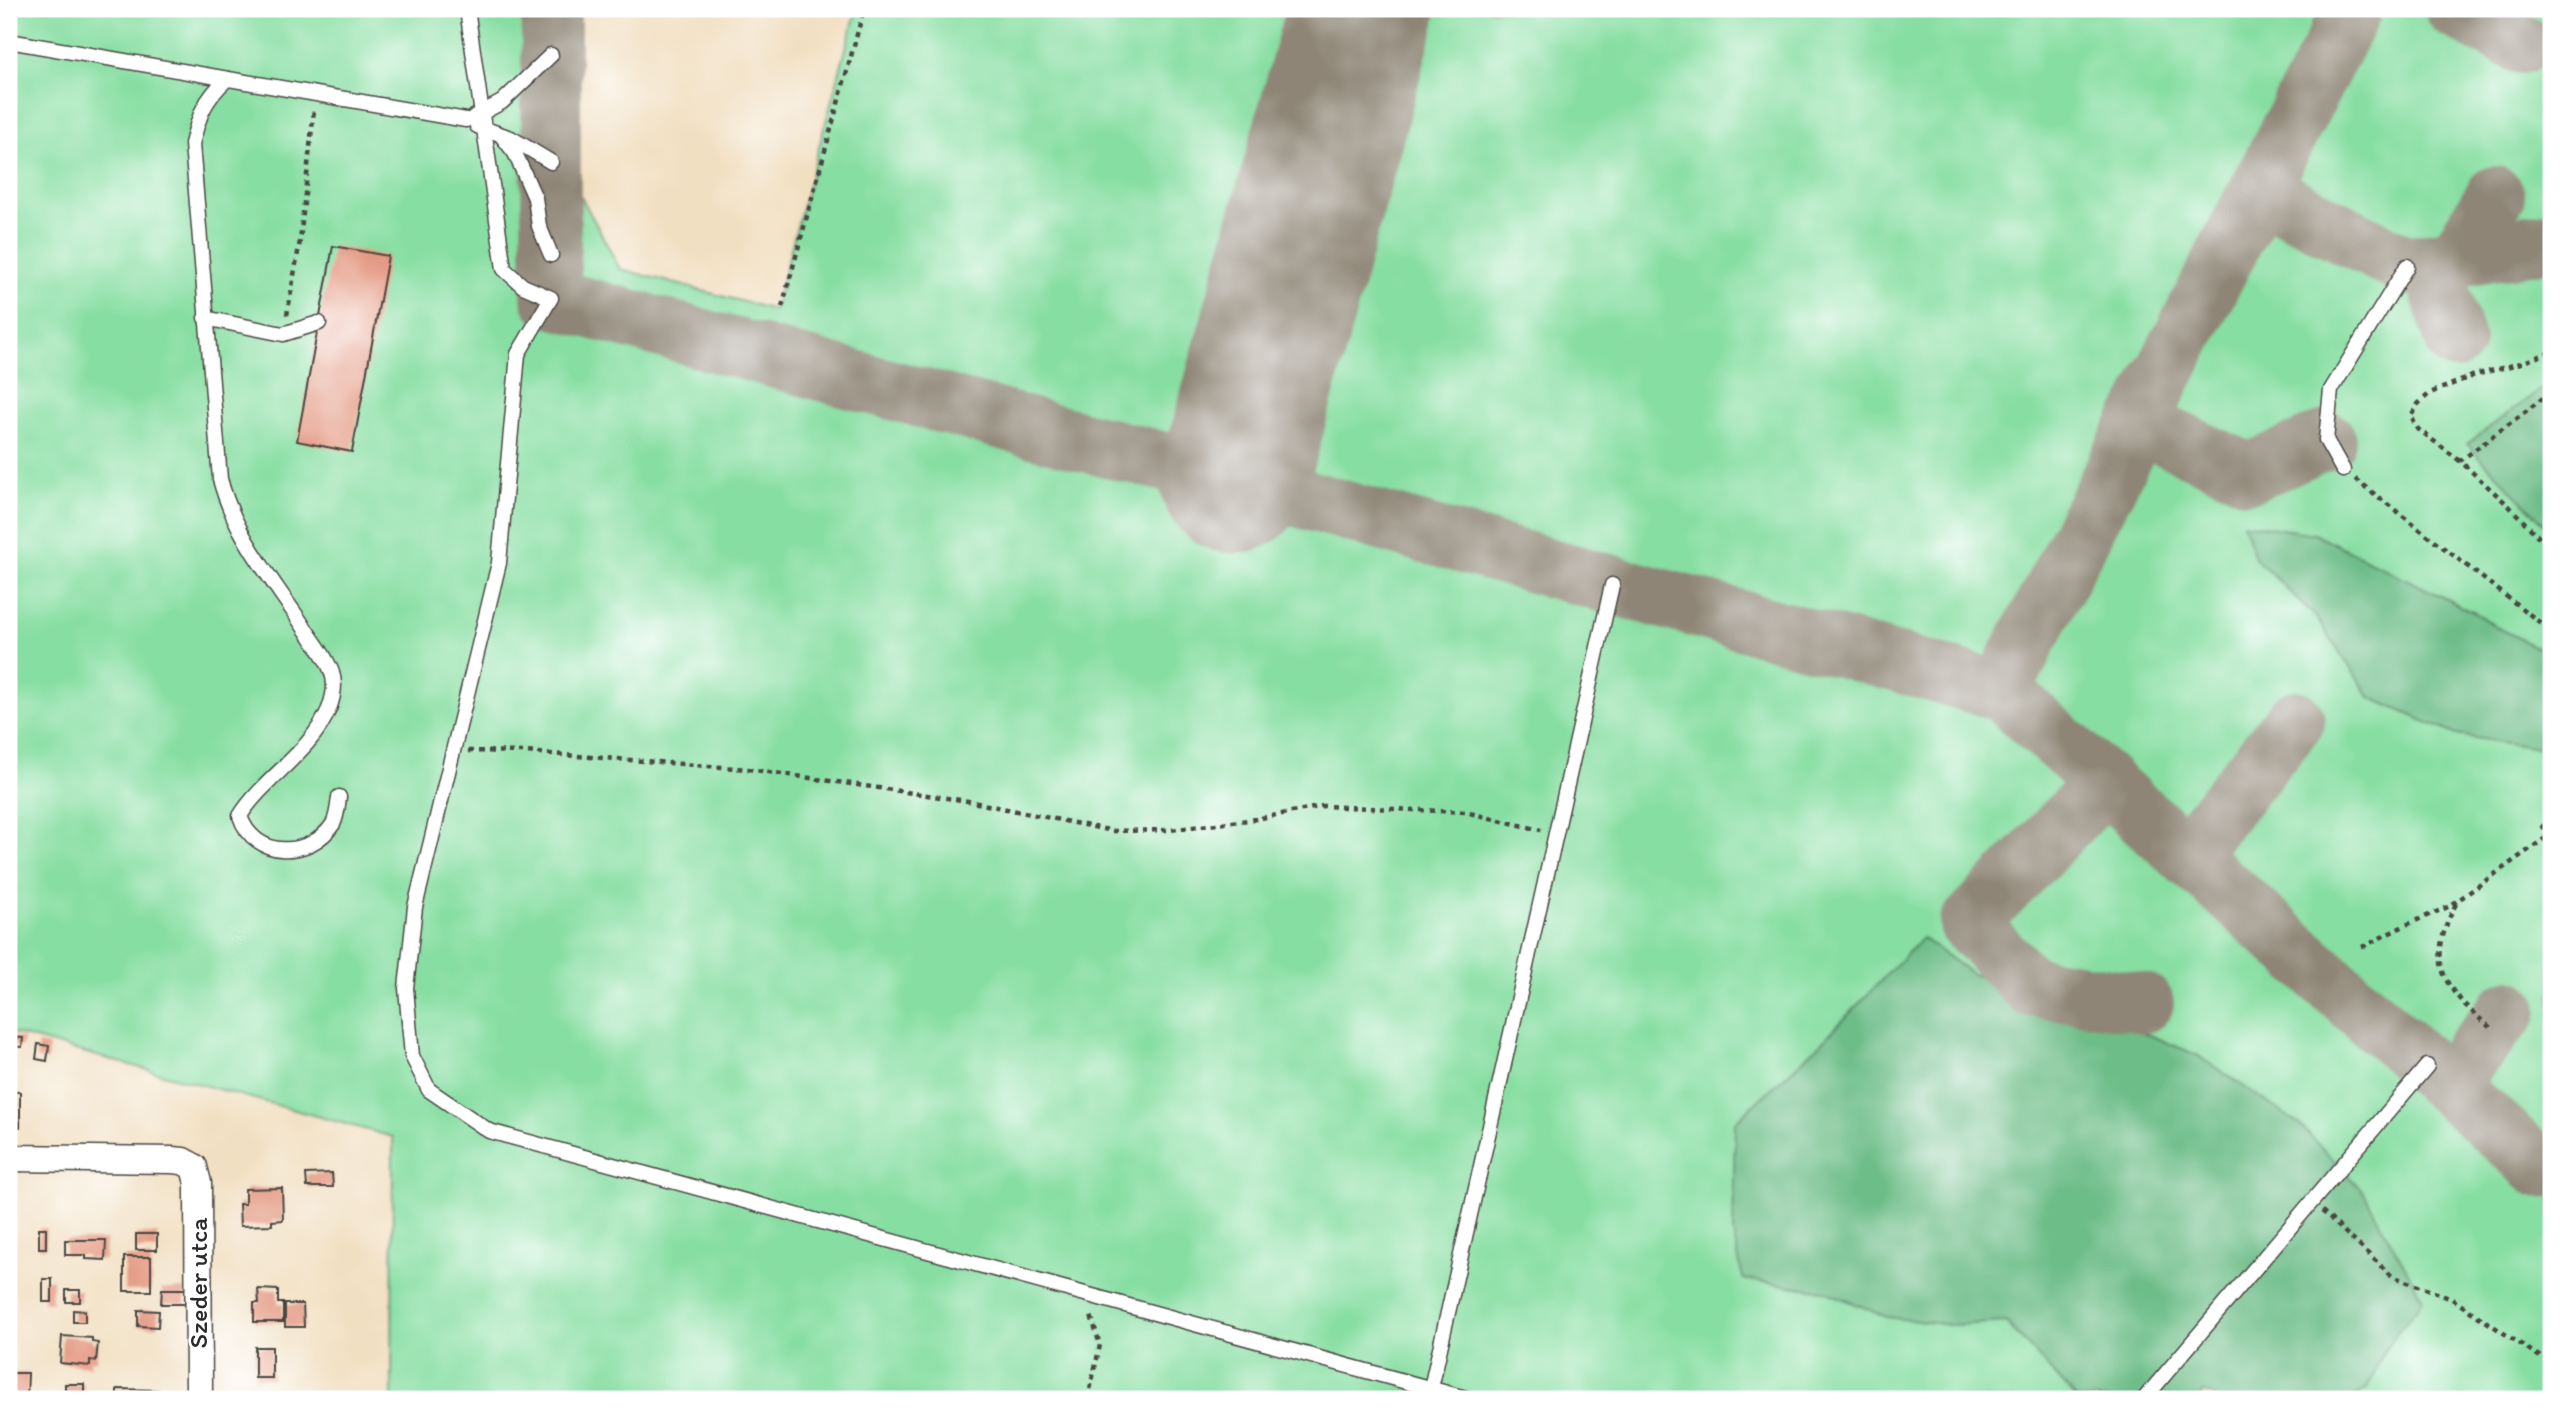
<svg xmlns="http://www.w3.org/2000/svg" width="2560" height="1408" viewBox="0 0 2560 1408" font-family="Itim,sans-serif">
<style>
.green{fill:#87dea2;stroke:#598466;stroke-width:2}
.forest{fill:#6dbd88;stroke:#4c745a;stroke-width:2}
.lines{fill:none;stroke-linecap:round;stroke-linejoin:round}
.taxiway{stroke:#8e8576;stroke-width:60}
.runway{stroke:#8e8576;stroke-width:149}
.building{fill:#e29178}
.service-casing{stroke:#494642;stroke-width:17}
.minor-casing{stroke:#494642;stroke-width:29}
.path{stroke:#494642;stroke-width:4.5;stroke-dasharray:5 5;stroke-linecap:butt}
.service{stroke:#fff;stroke-width:14}
.minor{stroke:#fff;stroke-width:26}
.labels{text-anchor:middle;stroke-width:5;stroke-linejoin:round;paint-order:stroke}
.street-label{font-size:26px;fill:#2b2b2b;stroke:#fff}
</style>
<rect width="100%" height="100%" fill="#fff"/>
<filter id="ink" filterUnits="userSpaceOnUse"><feTurbulence type="fractalNoise" baseFrequency=".0143" numOctaves="2"/><feDisplacementMap in="SourceGraphic" scale="14" xChannelSelector="R" yChannelSelector="G"/><feConvolveMatrix kernelMatrix="1 2 1 2 8 2 1 2 1" color-interpolation-filters="sRGB"/></filter>
<filter id="wash" filterUnits="userSpaceOnUse"><feTurbulence type="fractalNoise" baseFrequency=".00686" numOctaves="4" result="noise"/><feDisplacementMap in="SourceGraphic" scale="28" xChannelSelector="R" yChannelSelector="G"/><feGaussianBlur stdDeviation="1.57" result="paint"/><feColorMatrix in="noise" values="0 0 0 0 0 0 0 0 0 0 0 0 0 0 0 0 0 1.4 0 .05"/><feComposite in="paint" operator="in"/></filter>
<g filter="url(#wash)">
<rect width="100%" height="100%" fill="#f1dfc1"/>
<!-- green -->
<polygon class="green" points="9,9 576,9 578,191 620,269 774,310 857,9 2551,9 2551,385 2544,387 2468,444 2551,531 2551,655 2493,625 2481,616 2315,534 2255,558 2315,616 2371,698 2457,735 2551,750 2551,1399 2351,1399 2367,1389 2386,1347 2423,1299 2394,1251 2118,1022 1972,974 1922,938 1820,1044 1735,1122 1743,1279 1825,1291 1887,1317 1950,1325 2006,1322 2077,1399 392,1399 393,1137 9,1032"/>
<!-- forest -->
<g class="forest">
<polygon points="2551,385 2551,531 2467,444 2544,387"/>
<polygon points="2243,523 2315,534 2481,616 2493,625 2551,655 2551,750 2457,735 2371,698 2315,616 2255,558"/>
<polygon points="1922,938 1972,974 2118,1022 2197,1055 2299,1124 2362,1190 2423,1299 2386,1347 2367,1389 2351,1399 2221,1399 2203,1392 2199,1399 2077,1399 2006,1322 1950,1325 1887,1317 1825,1291 1743,1279 1733,1233 1735,1122 1820,1044"/>
</g>
<g class="lines">
<!-- taxiway -->
<g class="taxiway">
<polyline points="551,9 551,298 1081,441 1234,479 1441,538 2001,691 2541,1168 2551,1164"/>
<polyline points="2455,9 2521,44"/>
<polyline points="2259,191 2407,266 2551,241"/>
<polyline points="2457,257 2495,196"/>
<polyline points="2431,262 2455,340"/>
<polyline points="2139,424 2249,473 2326,440"/>
<polyline points="2001,691 2352,9"/>
<polyline points="2105,782 1969,924 2030,986 2144,1003"/>
<polyline points="2186,854 2295,720"/>
<polyline points="2447,1084 2508,1010"/>
</g>
<!-- runway -->
<polyline class="runway" points="1234,479 1362,9"/>
</g>
<g id="blocks">
<!-- building -->
<g class="building">
<polygon points="333,246 388,256 352,452 297,441"/>
<polygon points="9,1037 23,1038 22,1047 9,1046"/>
<polygon points="38,1044 49,1046 47,1061 36,1059"/>
<polygon points="9,1092 20,1092 20,1127 9,1126"/>
<polygon points="332,1173 333,1187 307,1187 306,1174"/>
<polygon points="282,1188 283,1220 272,1221 272,1225 240,1226 239,1204 245,1204 245,1189"/>
<rect x="39" y="1228" width="7" height="20"/>
<rect x="136" y="1234" width="21" height="16"/>
<polygon points="65,1240 106,1240 105,1260 86,1259 86,1255 65,1255"/>
<rect x="124" y="1257" width="27" height="34"/>
<rect x="43" y="1279" width="9" height="23"/>
<polygon points="162,1289 185,1289 185,1304 161,1304"/>
<polygon points="258,1289 278,1290 278,1303 283,1303 283,1322 254,1322 254,1303 259,1303"/>
<rect x="66" y="1290" width="14" height="12"/>
<polygon points="285,1304 303,1304 304,1327 285,1327"/>
<polygon points="73,1310 85,1311 85,1322 73,1322"/>
<polygon points="138,1310 159,1311 158,1327 138,1326"/>
<polygon points="62,1336 92,1338 92,1342 98,1343 96,1361 90,1360 90,1366 60,1363"/>
<rect x="255" y="1347" width="17" height="31"/>
<polygon points="9,1373 28,1373 27,1399 9,1399"/>
<rect x="65" y="1384" width="19" height="14"/>
<polygon points="117,1389 159,1390 159,1399 117,1399"/>
</g>
</g>
</g>
<g filter="url(#ink)">
<use href="#blocks" fill-opacity="0" stroke="#494642" stroke-width="2"/>
<g class="lines">
<defs>
<g id="service">
<polyline points="467,9 504,269 523,286 551,298 518,354 499,563 415,907 406,988 412,1056 429,1090 489,1131 1469,1399"/>
<polyline points="9,41 466,120"/>
<path d="M227 79C204 100 199 115 192 144L220 479C235 536 272 579 304 627 313 641 327 657 332 673 336 684 333 698 329 709 311 752 265 777 240 816 254 859 310 859 333 824 337 817 338 805 339 797"/>
<polyline points="474,117 502,102 551,55"/>
<polyline points="477,126 511,138 551,162"/>
<polyline points="501,135 515,153 535,198 539,226 551,255"/>
<polyline points="205,318 283,334 319,323"/>
<polyline points="2343,470 2326,440 2331,390 2407,266"/>
<polyline points="1431,1388 1612,585"/>
<polyline points="2144,1399 2427,1066"/>
</g>
<polyline id="minor" points="9,1158 172,1160 183,1161 194,1167 198,1183 199,1399"/>
</defs>
<!-- service casing -->
<use href="#service" class="service-casing"/>
<!-- minor casing -->
<use href="#minor" class="minor-casing"/>
<!-- path -->
<g class="path">
<polyline points="782,307 864,9"/>
<polyline points="287,315 300,241 314,109"/>
<polyline points="2551,392 2460,461 2509,506 2551,550"/>
<polyline points="2460,461 2418,429 2411,416 2418,404 2430,393 2475,375 2521,363 2551,352"/>
<polyline points="2355,479 2551,631"/>
<polyline points="468,751 525,752 748,769 968,801 1113,831 1170,830 1256,819 1323,806 1465,812 1541,830"/>
<polyline points="2541,825 2551,834"/>
<path d="M2456 904C2424 965 2444 989 2492 1029"/>
<polyline points="2362,947 2406,925 2450,906 2551,834"/>
<polyline points="2322,1211 2392,1276 2452,1299 2551,1364"/>
<polyline points="1088,1399 1100,1345 1090,1312"/>
</g>
<!-- service -->
<use href="#service" class="service"/>
<!-- minor -->
<use href="#minor" class="minor"/>
</g>
</g>
<g class="labels">
<!-- street labels -->
<g class="street-label">
<text transform="translate(198 1283) rotate(-90)" y="9">Szeder utca</text>
</g>
</g>
<!-- margin -->
<rect width="2560" height="1408" fill="none" stroke="#fff" stroke-width="35"/>
</svg>
